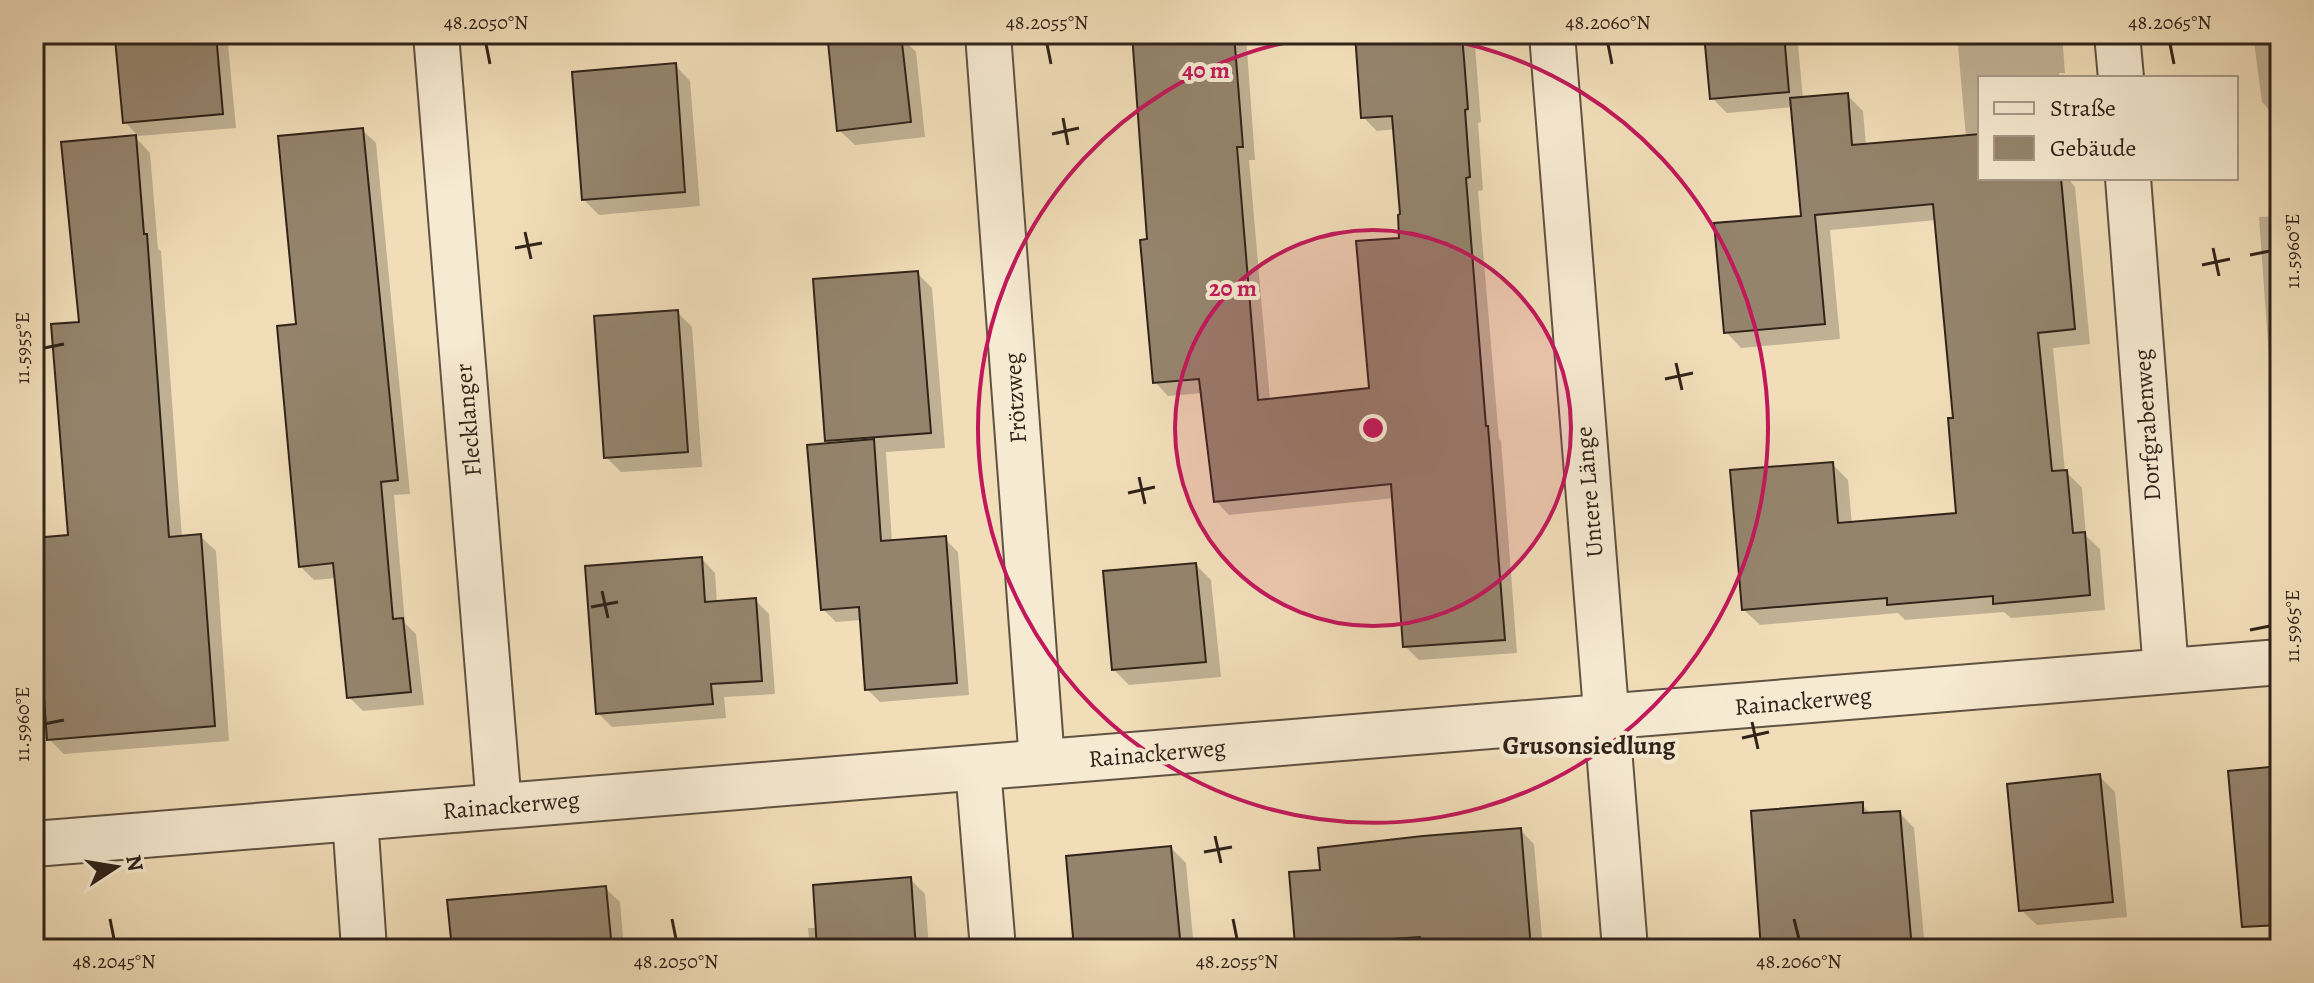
<svg xmlns="http://www.w3.org/2000/svg" width="2314" height="983" viewBox="0 0 2314 983" font-family="Alegreya,serif">
<style>
.shadow{fill:#0003}
.building{fill:#95846d;stroke:#31231a;stroke-width:2}
.lines{fill:none;stroke-linecap:round;stroke-linejoin:round}
.street-casing{stroke:#615242;stroke-width:48}
.street{stroke:#f6ead2;stroke-width:44}
.ticks{fill:none;stroke:#31231a;stroke-width:3}
.ring{fill:none;stroke:#c2185b;stroke-width:4}
.labels{text-anchor:middle;stroke-width:8;stroke-linejoin:round;paint-order:stroke}
.street-label{font-size:24px;fill:#31231a;stroke:#f6ead2}
.neighbourhood-label{font-size:26px;font-weight:bold;fill:#31231a;stroke:#f6ead2}
.centre{fill:#c2185b;stroke:#f6ead2;stroke-width:4}
.ring-label{font-size:24px;text-anchor:middle;font-weight:bold;fill:#c2185b;stroke:#f6ead2;stroke-width:8;stroke-linejoin:round;paint-order:stroke}
.neatline{fill:none;stroke:#31231a;stroke-width:3}
.ticks-label{font-size:20px;text-anchor:middle;fill:#31231a}
</style>
<rect width="100%" height="100%" fill="#f1deb9"/>
<filter id="stains"><feTurbulence type="fractalNoise" baseFrequency=".0025" numOctaves="4"/><feColorMatrix values="0 0 0 0 .2 0 0 0 0 .09 0 0 0 0 .02 0 0 0 .5 -.17"/></filter>
<radialGradient id="worn" r=".72"><stop offset=".6" stop-color="#630" stop-opacity="0"/><stop offset="1" stop-color="#630" stop-opacity=".3"/></radialGradient>
<!-- shadow -->
<g class="shadow">
<polygon points="117,34 227,34 236,128 138,136 125,122"/>
<polygon points="1134,34 1271,34 1246,36 1255,160 1249,160 1270,400 1371,390 1401,239 1403,216 1395,129 1377,131 1363,117 1357,34 1474,34 1481,122 1478,123 1483,190 1478,191 1499,439 1501,441 1517,653 1419,660 1405,646 1394,498 1229,515 1216,501 1203,393 1168,396 1155,382 1150,241"/>
<polygon points="1706,34 1797,34 1803,99 1847,95 1863,111 1866,146 1966,138 1957,34 2062,34 2065,73 2059,73 2060,78 1980,78 1980,178 2068,178 2075,187 2090,344 2053,348 2065,471 2082,488 2086,536 2100,549 2105,610 2011,618 2004,612 1905,620 1898,613 1760,625 1744,610 1832,464 1848,480 1852,524 1959,515 1955,419 1937,220 1830,230 1840,339 1741,348 1726,332 1803,218 1793,107 1727,113 1712,98"/>
<polygon points="2253,34 2280,34 2280,115 2275,116 2262,102"/>
<polygon points="900,36 916,52 925,137 855,145 839,130"/>
<polygon points="675,65 690,81 700,206 599,215 584,200"/>
<polygon points="362,130 376,143 410,494 394,495 405,623 416,634 424,705 363,711 349,697 337,578 314,580 300,566 299,326"/>
<polygon points="135,137 150,153 158,249 161,251 182,538 200,536 216,551 229,741 64,754 49,739 40,615 34,615 34,540 70,537 81,324"/>
<polygon points="2280,216 2280,407 2272,399 2259,217"/>
<polygon points="917,273 932,288 945,448 886,452 892,542 945,539 958,552 969,695 880,702 867,689 862,620 836,622 823,609 831,445 827,440"/>
<polygon points="677,312 692,327 702,467 621,472 606,457"/>
<polygon points="702,559 715,573 717,603 755,600 769,614 775,694 724,697 726,718 612,727 598,713"/>
<polygon points="1196,565 1211,580 1221,677 1129,685 1113,669"/>
<polygon points="2100,777 2115,792 2127,917 2037,925 2021,910"/>
<polygon points="1862,805 1872,815 1900,813 1914,828 1925,949 1763,949"/>
<polygon points="1521,831 1534,844 1543,949 1297,949 1291,874 1322,872"/>
<polygon points="1171,848 1186,863 1194,949 1076,949"/>
<polygon points="910,879 925,894 929,949 810,949 808,928 818,928"/>
<polygon points="605,888 620,902 624,949 454,949"/>
</g>
<!-- building -->
<g class="building">
<polygon points="177,34 216,34 223,114 123,123 115,39"/>
<polygon points="901,34 911,122 837,131 828,42"/>
<polygon points="1132,34 1234,34 1243,147 1237,147 1258,400 1369,388 1356,241 1399,238 1398,215 1400,214 1392,116 1361,118 1355,34 1462,34 1468,109 1465,110 1470,177 1466,178 1486,426 1488,426 1505,640 1403,647 1391,484 1214,502 1199,379 1153,383 1140,240 1147,239"/>
<polygon points="1704,34 1784,34 1789,92 1710,99"/>
<polygon points="676,63 685,192 582,200 572,72"/>
<polygon points="1848,93 1852,145 1980,134 1980,178 2061,178 2075,329 2038,333 2052,471 2067,470 2073,533 2085,532 2090,595 1993,604 1993,596 1887,605 1887,598 1742,610 1730,470 1833,462 1838,523 1956,513 1948,418 1953,418 1933,204 1815,215 1825,324 1724,333 1714,223 1801,216 1790,98"/>
<polygon points="363,128 398,480 381,482 393,619 403,618 411,692 347,698 333,563 299,567 277,326 296,324 278,136"/>
<polygon points="136,135 144,234 147,234 169,537 201,534 215,726 47,740 37,599 34,599 34,538 68,535 51,324 79,322 61,142"/>
<polygon points="918,271 931,433 825,441 813,279"/>
<polygon points="678,310 688,452 604,458 594,316"/>
<polygon points="874,439 881,541 946,536 957,683 865,690 859,607 821,610 807,445"/>
<polygon points="702,557 705,602 756,598 762,681 711,684 713,704 596,714 585,566"/>
<polygon points="1196,563 1206,662 1112,670 1103,571"/>
<polygon points="2280,766 2280,925 2242,927 2228,771"/>
<polygon points="2100,774 2113,902 2019,911 2007,784"/>
<polygon points="1863,802 1863,813 1900,811 1912,949 1761,949 1751,811"/>
<polygon points="1521,828 1531,949 1421,949 1420,937 1295,945 1289,872 1320,870 1318,848 1423,836"/>
<polygon points="1171,846 1181,949 1074,949 1066,856"/>
<polygon points="911,877 916,949 817,949 813,885"/>
<polygon points="606,886 612,949 452,949 447,900"/>
</g>
<g class="lines">
<defs>
<g id="street">
<polyline points="436,34 499,806"/>
<polyline points="988,34 1042,762"/>
<polyline points="1552,34 1625,949"/>
<polyline points="2117,34 2121,78"/>
<polyline points="2128,178 2166,671"/>
<polyline points="978,768 993,949"/>
<polyline points="355,818 364,949"/>
<polyline points="34,844 2280,662"/>
</g>
</defs>
<!-- street casing -->
<use href="#street" class="street-casing"/>
<!-- street -->
<use href="#street" class="street"/>
</g>
<!-- ticks -->
<path class="ticks" d="M486 44 490 64M1047 44 1051 64M1608 44 1612 64M2170 44 2174 64M1063 118 1068 145M1052 134 1079 128M525 232 531 259M515 248 542 243M2213 248 2219 276M2250 255 2270 251M2202 265 2230 259M44 348 64 344M1676 363 1682 390M1665 379 1693 373M1139 477 1145 504M1128 493 1155 487M602 591 608 618M591 607 618 602M2250 630 2270 626M1752 722 1758 749M44 724 64 720M1742 738 1769 732M1215 836 1221 863M1204 852 1232 847M110 919 114 939M672 919 676 939M1233 919 1237 939M1794 919 1799 939"/>
<!-- distance rings -->
<circle cx="1373" cy="428" r="198" fill="#c2185b" fill-opacity=".12"/>
<g class="ring">
<circle cx="1373" cy="428" r="198"/>
<path d="M1404 34A395 395 0 1 1 1342 34"/>
</g>
<g class="labels">
<!-- street labels -->
<g class="street-label">
<text transform="translate(1015 398) rotate(-94)" y="8">Frötzweg</text>
<text transform="translate(468 420) rotate(-95)" y="8">Flecklanger</text>
<text transform="translate(2147 425) rotate(-94)" y="8">Dorfgrabenweg</text>
<text transform="translate(1589 492) rotate(-95)" y="8">Untere Länge</text>
<text transform="translate(1803 701) rotate(-5)" y="8">Rainackerweg</text>
<text transform="translate(1157 753) rotate(-5)" y="8">Rainackerweg</text>
<text transform="translate(511 805) rotate(-5)" y="8">Rainackerweg</text>
</g>
<!-- neighbourhood labels -->
<g class="neighbourhood-label">
<text x="1589" y="754">Grusonsiedlung</text>
</g>
</g>
<circle cx="1373" cy="428" r="12" class="centre"/>
<g class="ring-label">
<text x="1206" y="78">40 m</text>
<text x="1233" y="296">20 m</text>
</g>
<!-- margin -->
<rect width="2314" height="983" fill="none" stroke="#f1deb9" stroke-width="88"/>
<!-- legend -->
<rect x="1978" y="76" width="260" height="104" fill="#f6ead2" stroke="#a79a88" stroke-width="2"/>
<rect x="1994" y="102" width="40" height="12" fill="#f6ead2" stroke="#a79a88" stroke-width="2"/>
<text x="2050" y="116" font-size="24" fill="#31231a">Straße</text>
<rect x="1994" y="136" width="40" height="24" fill="#95846d" stroke="#a79a88" stroke-width="2"/>
<text x="2050" y="156" font-size="24" fill="#31231a">Gebäude</text>
<!-- north arrow -->
<g transform="translate(116 867) rotate(78)" stroke="#f6ead2" stroke-width="6" paint-order="stroke">
<path d="M0-6L14 30L0 20L-14 30Z" fill="#31231a"/>
<text y="-12" font-size="22" font-weight="bold" text-anchor="middle" fill="#31231a">N</text>
</g>
<rect x="44" y="44" width="2226" height="895" class="neatline"/>
<g class="ticks-label">
<text x="486" y="29">48.2050°N</text>
<text x="1047" y="29">48.2055°N</text>
<text x="1608" y="29">48.2060°N</text>
<text x="2170" y="29">48.2065°N</text>
<text transform="translate(2292 251) rotate(-90)" y="7">11.5960°E</text>
<text transform="translate(22 348) rotate(-90)" y="7">11.5955°E</text>
<text transform="translate(2292 626) rotate(-90)" y="7">11.5965°E</text>
<text transform="translate(22 724) rotate(-90)" y="7">11.5960°E</text>
<text x="114" y="968">48.2045°N</text>
<text x="676" y="968">48.2050°N</text>
<text x="1237" y="968">48.2055°N</text>
<text x="1799" y="968">48.2060°N</text>
</g>
<rect width="100%" height="100%" filter="url(#stains)"/>
<rect width="100%" height="100%" fill="url(#worn)"/>
</svg>
